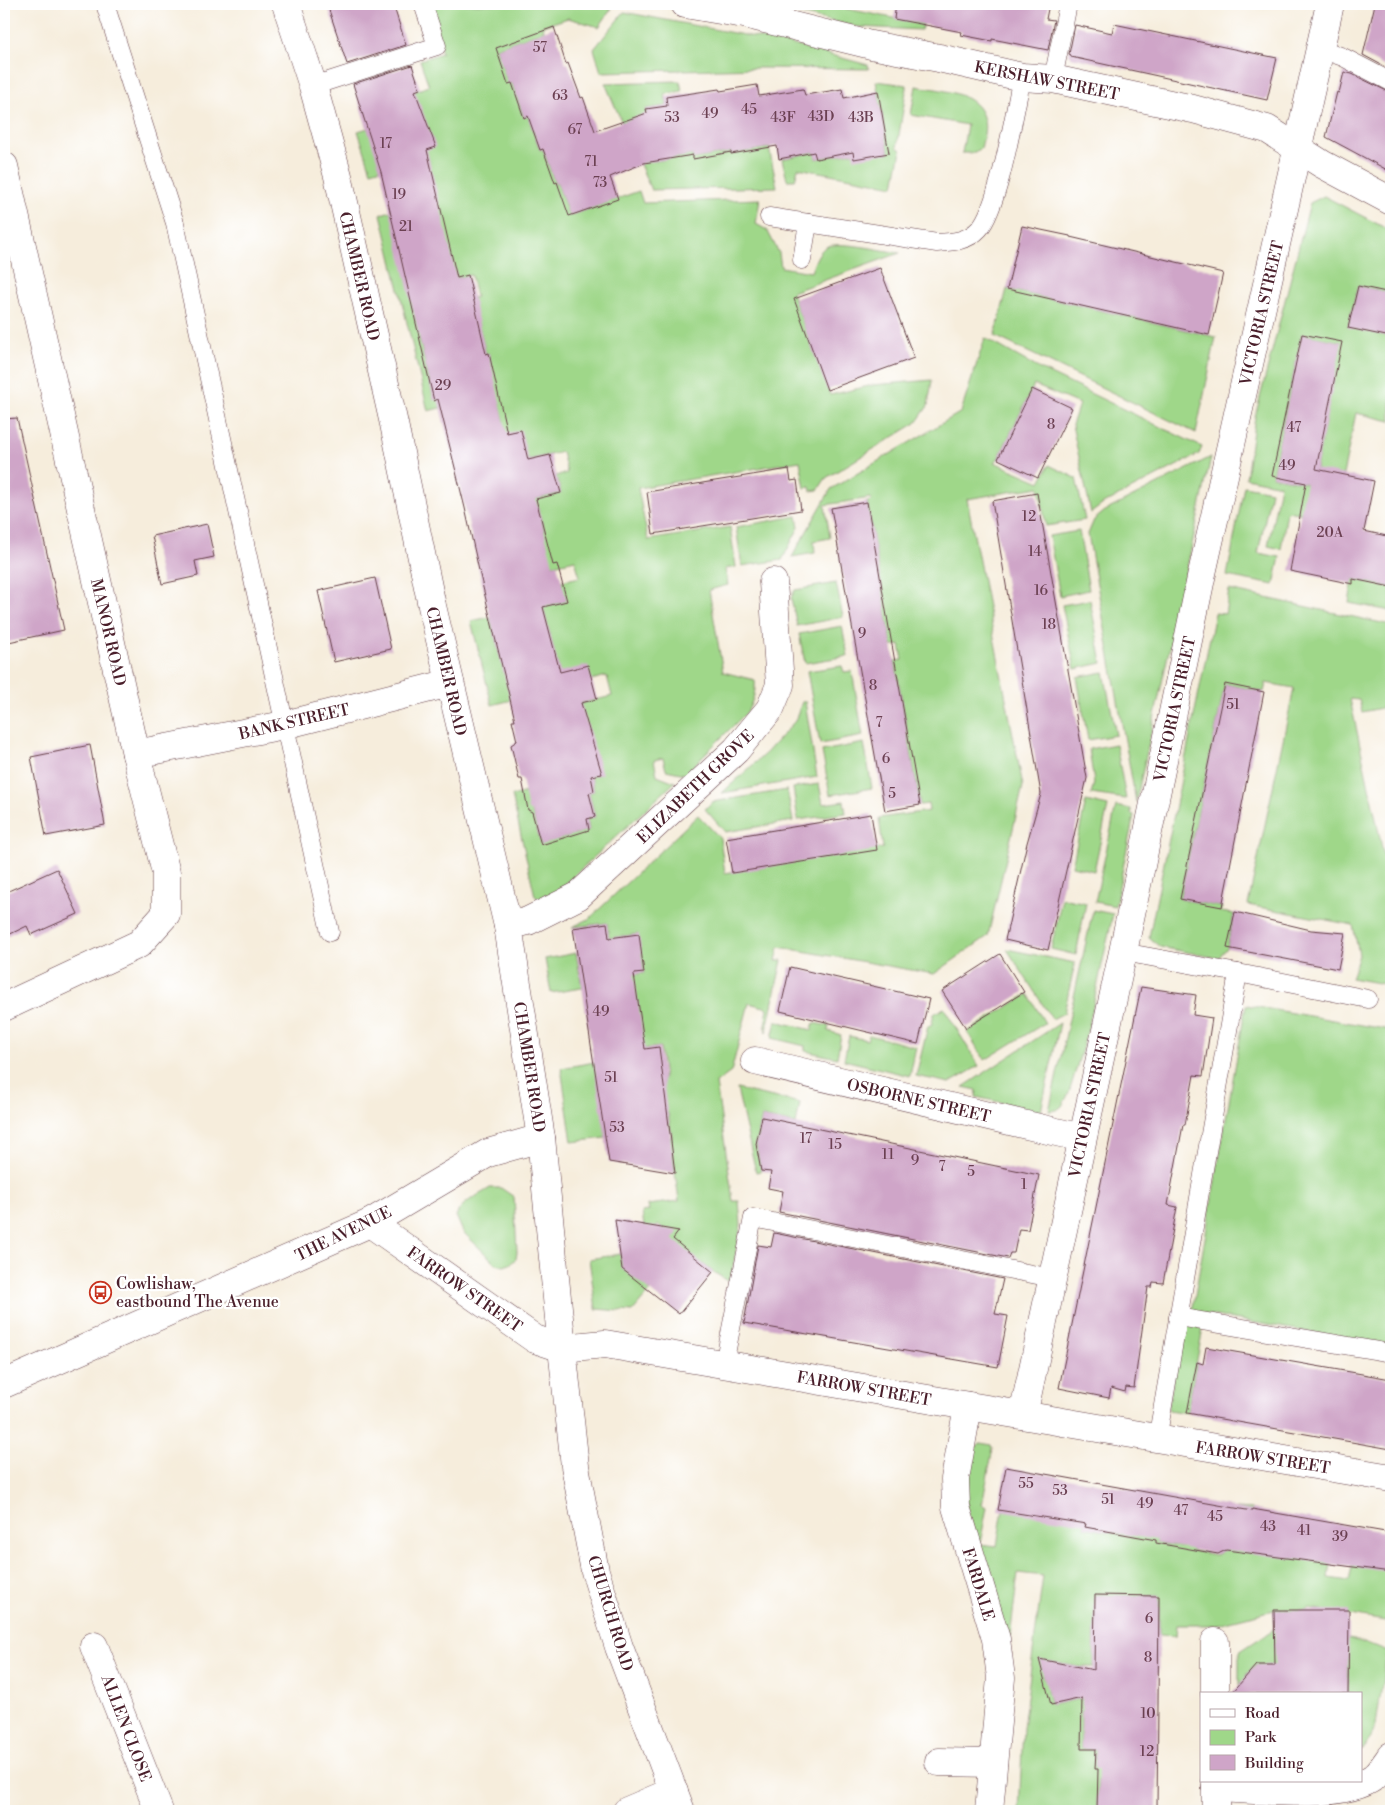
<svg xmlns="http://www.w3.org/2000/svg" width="1395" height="1815" viewBox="0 0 1395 1815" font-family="'Libre Bodoni',serif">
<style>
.green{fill:#9fd789;stroke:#747b5a;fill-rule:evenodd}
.building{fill:#cfa5c8}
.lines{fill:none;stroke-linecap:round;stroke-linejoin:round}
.service-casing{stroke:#643e46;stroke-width:19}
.minor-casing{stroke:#643e46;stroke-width:29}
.service{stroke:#fff;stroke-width:18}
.minor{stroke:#fff;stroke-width:28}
.labels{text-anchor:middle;stroke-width:4.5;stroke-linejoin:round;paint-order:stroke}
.number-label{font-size:14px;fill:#6b4052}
.street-label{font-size:16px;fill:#4a1f2b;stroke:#fff}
.poi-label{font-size:16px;fill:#4a1f2b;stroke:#fff;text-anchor:start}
</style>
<rect width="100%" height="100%" fill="#fff"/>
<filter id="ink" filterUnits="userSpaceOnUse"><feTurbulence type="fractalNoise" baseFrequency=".02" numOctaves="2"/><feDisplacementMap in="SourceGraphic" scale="10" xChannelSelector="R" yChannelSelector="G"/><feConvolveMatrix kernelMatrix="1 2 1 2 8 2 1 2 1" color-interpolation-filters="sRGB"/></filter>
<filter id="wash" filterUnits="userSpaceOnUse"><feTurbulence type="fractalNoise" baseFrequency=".0096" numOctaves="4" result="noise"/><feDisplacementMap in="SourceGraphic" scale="20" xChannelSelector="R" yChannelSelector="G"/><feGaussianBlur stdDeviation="1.12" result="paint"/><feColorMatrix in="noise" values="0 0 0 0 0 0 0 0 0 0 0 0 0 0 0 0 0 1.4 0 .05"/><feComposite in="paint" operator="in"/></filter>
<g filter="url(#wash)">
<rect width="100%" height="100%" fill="#f6eddc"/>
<!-- green -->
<g class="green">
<path d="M428 4H580L612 8 599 27 568 18 543 26 544 31 496 48 508 83H512L524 117 528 116 540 150 543 149 555 183 557 182 569 216 639 191 643 203 760 199 756 224 767 230 779 253 781 267 811 272C814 264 817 254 824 248 835 239 884 251 900 253L792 292 794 299 830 395 873 385 932 380 928 406 916 423 826 478 818 490 811 491 810 487 805 488 800 461 638 488 648 540 730 527 736 567 725 569 728 585 709 590 723 672 755 680C756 692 753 701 747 712L685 774 666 770 663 758 654 760 657 775 675 782 550 898 541 900 535 896 512 796 530 791 532 812 541 844 589 830 587 819 595 817 589 793 594 791 591 776 601 774 579 704 612 696 607 676 492 705 471 621 490 617 508 688 560 674 543 607 566 601 561 581 580 577 575 560 540 568 544 530 538 507 513 487 567 473 562 452 523 461 498 435 504 420 500 404 460 403 428 411 381 214 391 211 394 165 371 171 358 131 368 128 407 94 429 86 420 60 442 53ZM471 275 476 297 461 301 457 278ZM478 322 486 354 489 353 455 395 434 400 419 337ZM557 479 561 493 532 500 528 486Z"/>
<polygon points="797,4 822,4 923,24 921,30 858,27 795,13"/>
<polygon points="624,12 786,43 868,65 869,69 760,68 601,72 594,49"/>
<polygon points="680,81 682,91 665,94 667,106 646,109 655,161 693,155 693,159 731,152 731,154 769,148 777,187 651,190 605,83"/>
<polygon points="876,81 907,85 897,147 901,150 894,186 798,168 795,180 787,180 782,159 814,152 816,159 853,152 889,153"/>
<path d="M916 86C938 90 979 91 984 121 986 129 983 140 981 148L975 153H962L967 125 911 115Z"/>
<polygon points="1324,196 1391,231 1391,293 1358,286 1348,327 1391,337 1391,421 1356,413 1340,489 1313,484 1341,342 1302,334 1272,476 1310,484 1304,514 1287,511 1281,549 1268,546 1280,485 1246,478 1255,417 1310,203"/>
<polygon points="1007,289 1216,337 1196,433 995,336"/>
<polygon points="985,338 1040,369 1202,447 1199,454 1103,504 1091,513 1072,425 1079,404 1034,385 998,459 994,462 1040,482 1049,465 1076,478 1085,520 1046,526 1039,487 967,499 1023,786 988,936 934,974 779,947 776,961 782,960 766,1033 765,1025 768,1008 749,1003 731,1072 716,1083 733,1201 739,1201 741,1225 730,1282 713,1272 702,1263 669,1244 673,1238 658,1225 648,1237 650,1291 632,1312 596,1309 589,1259 627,1253 645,1234 642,1212 649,1211 648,1205 679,1201 672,1150 640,1142 672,1137 668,1113 656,1115 606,1138 572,1142 561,1068 595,1062 648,1081 664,1078 660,1047 630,1051 618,982 551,993 545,959 576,953 581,982 644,973 638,934 609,938 607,923 572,927 589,919 698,815 720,838 725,873 883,848 879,818 929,811 928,804 920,805 895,661 903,660 900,645 892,646 867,502 871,501 871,498 825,505 830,538 814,541 815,553 792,557 831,489 961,412"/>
<polygon points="1211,457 1136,802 1088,534 1094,520 1105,511"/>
<polygon points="1244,486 1271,491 1258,553 1280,557 1274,585 1227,576"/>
<polygon points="797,516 799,527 782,560 742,566 736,527"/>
<polygon points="1079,531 1089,590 1060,596 1049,536"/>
<polygon points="1353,579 1391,587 1391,611 1349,603"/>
<polygon points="836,583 843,617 797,626 791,598 795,590"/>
<polygon points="1229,590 1391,625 1391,706 1362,712 1359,700 1350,699 1391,889 1391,990 1389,985 1351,978 1359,955 1353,925 1248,905 1294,688 1266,683 1264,692 1225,684 1180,899 1222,907 1221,912 1234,914 1227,948 1218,958 1160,947 1149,937 1215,613 1225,614"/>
<polygon points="1090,600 1102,663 1075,669 1062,605"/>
<polygon points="842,626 848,656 805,663 799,634"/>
<polygon points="842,666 844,672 852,671 863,736 820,744 807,671"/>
<polygon points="1104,672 1116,735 1088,740 1077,677"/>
<polygon points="805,701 817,777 722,793 767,752 795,721 802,702"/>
<polygon points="864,743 872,788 830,795 822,751"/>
<polygon points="1116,744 1126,799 1091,794 1094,783 1089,749"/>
<polygon points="819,784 823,804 844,801 846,813 798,820 793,788"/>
<polygon points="787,790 793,821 725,832 705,809 712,802"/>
<polygon points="1086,801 1108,806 1094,871 1072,866"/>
<polygon points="1116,806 1131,809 1131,814 1134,815 1115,906 1095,902"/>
<polygon points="1062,898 1086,903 1076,955 1051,949"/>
<polygon points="1093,910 1113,914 1088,1029 1069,1093 1062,1106 1057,1110 1049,1111"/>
<polygon points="1007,949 1075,963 1064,1013 1052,1019"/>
<polygon points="1028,994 1045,1023 985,1060 967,1032"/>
<polygon points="1246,1005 1391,1030 1391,1346 1192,1312"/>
<polygon points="944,1008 979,1066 950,1083 916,1076 928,1026 931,1026 934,1014"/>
<polygon points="776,1021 812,1030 814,1023 829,1026 828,1031 841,1035 837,1058 805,1051 805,1046 772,1038"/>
<polygon points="1060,1023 1041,1111 976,1097 977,1090 963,1087"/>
<polygon points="869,1035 916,1047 910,1076 844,1060 849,1036 867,1040"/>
<polygon points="737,1089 800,1103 796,1124 762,1117 756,1144 761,1171 756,1172"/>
<path d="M490 1188H501L514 1197 517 1252 516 1259 510 1264 504 1266 496 1264 463 1232 456 1216C461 1202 478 1196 490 1188Z"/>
<polygon points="1183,1324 1203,1328 1187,1413 1168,1410"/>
<path d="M980 1443 992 1445 993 1448 982 1505 987 1507 980 1544 997 1546 1004 1503 1079 1481 1093 1483 1085 1527 1120 1534 1158 1531 1156 1543 1180 1547 1191 1546 1193 1551 1216 1555 1222 1552 1235 1508 1252 1509 1330 1561 1328 1578 1349 1581 1353 1564 1389 1571 1391 1558V1622L1309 1608 1306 1610H1274L1214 1625H1177L1176 1636 1159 1635V1596L1095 1595 1094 1667H1078L1046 1661 1043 1678 1075 1683 1047 1690 1051 1705 1078 1699H1096L1095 1712H1081V1749H1096L1095 1768 1157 1769 1098 1780 1097 1811H1019L1023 1728 1043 1576 1018 1573 1009 1646 966 1507C966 1490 967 1455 980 1443Z"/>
<polygon points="1274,1629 1305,1629 1305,1631 1359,1641 1387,1652 1376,1725 1371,1737 1361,1750 1361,1694 1348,1694 1349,1667 1256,1665 1247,1675 1246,1687 1239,1694 1239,1652"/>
</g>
<g id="blocks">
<!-- building -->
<g class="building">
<polygon points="327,4 393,4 406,45 347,64"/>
<polygon points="896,4 1049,4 1046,19 1054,20 1048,50 992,39 992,41 961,35 962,32 894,19"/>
<polygon points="1375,4 1391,4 1391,70 1363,55"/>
<polygon points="1114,24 1277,58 1267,100 1071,57 1071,55 1069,54 1075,25 1112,33"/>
<polygon points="554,27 566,64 568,63 581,98 583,97 595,131 647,113 646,109 667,106 666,97 719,89 720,91 757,85 759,96 803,89 805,95 842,89 844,98 878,91 889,153 854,159 853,152 816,159 814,152 779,159 777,146 731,154 731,152 693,159 693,155 644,163 610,177 618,199 569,216 557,182 555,183 543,149 540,150 528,116 524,118 512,83 508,84 496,48"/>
<polygon points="412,65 420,89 415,91 436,147 427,150 457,278 468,275 486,354 489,353 507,433 521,430 528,460 550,455 561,493 536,499 553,565 557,564 567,601 543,607 560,672 588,665 597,699 581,703 602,774 591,776 594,791 589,793 595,817 587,819 589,830 541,845 532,812 528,810 522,779 519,779 511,745 517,741 512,720 515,720 480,575 465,508 438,399 434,401 381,172 353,84"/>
<polygon points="1344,72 1352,74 1391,93 1391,172 1326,137 1337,92 1339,93"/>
<polygon points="1022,226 1070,236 1070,237 1223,273 1209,335 1007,289"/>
<polygon points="880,268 914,358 827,390 794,299"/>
<polygon points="1358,286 1391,293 1391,337 1348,328"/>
<polygon points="1302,334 1342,342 1316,469 1374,481 1364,531 1391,537 1391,587 1353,579 1353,584 1290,571 1306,483 1272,476"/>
<polygon points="1032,389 1072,408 1038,478 998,459"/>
<polygon points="17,418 64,630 4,643 4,419"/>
<polygon points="789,469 791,481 797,480 801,510 653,534 647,492"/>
<polygon points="1037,493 1087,778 1048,950 1005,940 1027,843 1041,794 992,501"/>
<polygon points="867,502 920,805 885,811 831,508"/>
<polygon points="207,524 214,557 195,561 198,576 162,584 152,536"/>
<polygon points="375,578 391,649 334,662 318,591"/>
<polygon points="1225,684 1264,692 1222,907 1180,899"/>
<polygon points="90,745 105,825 46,836 31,757"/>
<polygon points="871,814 877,850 732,873 726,838"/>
<polygon points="57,869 78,914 31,935 27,926 4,937 4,893"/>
<polygon points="1235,912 1311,930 1345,933 1338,969 1227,948"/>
<polygon points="607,923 609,938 639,934 644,973 634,974 645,1049 659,1047 675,1173 609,1162 573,928"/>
<polygon points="1000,954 1024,992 966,1028 942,991"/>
<polygon points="790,967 929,999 918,1044 780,1011"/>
<polygon points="1141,987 1196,995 1193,1015 1212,1018 1203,1076 1194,1075 1185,1125 1183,1125 1176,1162 1168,1205 1177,1207 1163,1283 1153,1282 1152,1287 1148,1287 1134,1388 1126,1387 1125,1392 1111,1388 1109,1398 1059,1388"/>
<polygon points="762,1117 1039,1175 1028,1230 1019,1229 1014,1253 1010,1253 1008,1258 779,1212 783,1191 768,1188 771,1172 761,1171 756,1144"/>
<polygon points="615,1220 679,1231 673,1239 713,1272 679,1314 622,1269"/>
<polygon points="774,1233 1003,1279 995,1314 1008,1316 998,1367 744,1323 758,1245 771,1247"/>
<polygon points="1206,1347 1391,1379 1391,1449 1187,1413 1197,1362 1203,1364"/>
<polygon points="1006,1467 1252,1511 1252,1509 1287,1515 1391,1533 1391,1572 1226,1550 1218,1554 1156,1543 1156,1540 1085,1527 1086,1524 998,1510"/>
<polygon points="1095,1595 1159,1596 1157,1811 1097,1811 1098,1769 1095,1769 1096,1749 1081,1749 1082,1698 1051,1705 1039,1659 1094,1670"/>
<polygon points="1274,1610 1349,1610 1348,1694 1231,1694 1256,1665 1275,1665"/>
</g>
</g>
</g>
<g filter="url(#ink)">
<use href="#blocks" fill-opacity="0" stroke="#643e46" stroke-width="1"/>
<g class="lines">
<defs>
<g id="service">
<polyline points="105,4 175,223 330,932"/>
<polyline points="1321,49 1343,57 1391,82"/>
<polyline points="1053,79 1068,4"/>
<polyline points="313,86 437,46 423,4"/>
<polyline points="769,217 808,223"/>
<path d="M802 260 808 223 937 243C953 242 968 241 979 229 999 208 1015 109 1022 77"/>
<polyline points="1123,952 1238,973 1368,999"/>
<polyline points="1178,1317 1391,1353"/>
<polyline points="724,1364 753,1218 1052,1278"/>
<polyline points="1157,1440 1238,973"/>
</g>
<g id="minor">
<polyline points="286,4 313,86 338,176 394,424 432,606 508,926 541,1138 562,1348 575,1466 595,1571 619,1647 681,1811"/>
<polyline points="685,4 744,14 871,45 939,58 1022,77 1053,79 1193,109 1267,129 1322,164 1391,201"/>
<polyline points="4,166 136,754 166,873 166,914 139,944 4,1007"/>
<polyline points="136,754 284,725 450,683"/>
<polyline points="508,926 528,921 578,896 736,750 770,709 780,685 773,582"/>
<polyline points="755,1061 1082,1138"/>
<polyline points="370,1223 535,1339 562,1348 605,1344 1391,1478"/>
<polyline points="4,1384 370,1223 488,1153 541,1138"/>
<polyline points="968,1406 955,1479 956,1507 996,1639 1001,1678 989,1811"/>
<polyline points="1023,1415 1123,952 1201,578 1330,4"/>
<polyline points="1215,1642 1215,1694"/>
<polyline points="94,1646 159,1811"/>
<polyline points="939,1762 993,1763"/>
<polyline points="1216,1781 1216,1811"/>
<path d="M1216 1788C1257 1789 1341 1801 1374 1777 1381 1771 1386 1763 1391 1756"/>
<polyline points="627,1811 674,1791"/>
</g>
</defs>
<!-- service casing -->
<use href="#service" class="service-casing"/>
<!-- minor casing -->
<use href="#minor" class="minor-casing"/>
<!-- service -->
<use href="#service" class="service"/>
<!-- minor -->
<use href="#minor" class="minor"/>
</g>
</g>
<!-- icons -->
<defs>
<symbol id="bus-ring" viewBox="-11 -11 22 22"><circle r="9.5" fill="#fff" stroke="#c8321e" stroke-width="1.5"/><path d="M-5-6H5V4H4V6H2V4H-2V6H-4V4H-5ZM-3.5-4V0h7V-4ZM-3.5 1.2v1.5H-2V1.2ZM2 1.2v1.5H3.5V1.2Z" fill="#c8321e"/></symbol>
</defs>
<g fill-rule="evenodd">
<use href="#bus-ring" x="88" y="1280" width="25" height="25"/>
</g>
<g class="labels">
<!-- number labels -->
<g class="number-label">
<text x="540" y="52">57</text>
<text x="560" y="100">63</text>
<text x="749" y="114">45</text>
<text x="710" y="118">49</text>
<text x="821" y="121">43D</text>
<text x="672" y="122">53</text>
<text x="783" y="122">43F</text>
<text x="861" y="122">43B</text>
<text x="575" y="134">67</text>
<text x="386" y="148">17</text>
<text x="591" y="166">71</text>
<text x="600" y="187">73</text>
<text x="399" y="199">19</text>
<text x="406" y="231">21</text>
<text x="443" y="390">29</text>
<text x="1051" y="429">8</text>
<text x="1294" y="432">47</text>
<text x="1287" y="470">49</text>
<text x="1029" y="521">12</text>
<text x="1330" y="537">20A</text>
<text x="1035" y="556">14</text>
<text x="1041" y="595">16</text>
<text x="1049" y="629">18</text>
<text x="862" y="638">9</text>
<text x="873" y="690">8</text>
<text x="1233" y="709">51</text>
<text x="879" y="727">7</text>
<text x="886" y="763">6</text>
<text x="892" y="798">5</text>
<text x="601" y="1016">49</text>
<text x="611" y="1082">51</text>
<text x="617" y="1132">53</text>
<text x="806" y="1143">17</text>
<text x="835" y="1149">15</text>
<text x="888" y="1159">11</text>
<text x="915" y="1165">9</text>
<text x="942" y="1171">7</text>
<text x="971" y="1176">5</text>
<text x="1024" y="1189">1</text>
<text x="1026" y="1488">55</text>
<text x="1060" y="1495">53</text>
<text x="1108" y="1504">51</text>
<text x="1145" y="1508">49</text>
<text x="1181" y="1515">47</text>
<text x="1215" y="1521">45</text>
<text x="1268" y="1531">43</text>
<text x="1304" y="1535">41</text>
<text x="1340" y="1541">39</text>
<text x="1149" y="1623">6</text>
<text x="1148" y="1662">8</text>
<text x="1148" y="1718">10</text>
<text x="1147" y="1756">12</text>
</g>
<!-- street labels -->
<g class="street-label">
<text transform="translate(1047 80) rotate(11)" y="6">KERSHAW STREET</text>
<text transform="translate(360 276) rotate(77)" y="6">CHAMBER ROAD</text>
<text transform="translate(1261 313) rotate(-77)" y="6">VICTORIA STREET</text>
<text transform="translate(109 632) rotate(77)" y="6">MANOR ROAD</text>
<text transform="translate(447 671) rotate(77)" y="6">CHAMBER ROAD</text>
<text transform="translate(1174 709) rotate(-78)" y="6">VICTORIA STREET</text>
<text transform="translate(294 721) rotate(-13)" y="6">BANK STREET</text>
<text transform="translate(695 786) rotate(-44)" y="6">ELIZABETH GROVE</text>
<text transform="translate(530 1067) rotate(81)" y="6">CHAMBER ROAD</text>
<text transform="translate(919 1100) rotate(13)" y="6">OSBORNE STREET</text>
<text transform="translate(1089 1105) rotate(-78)" y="6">VICTORIA STREET</text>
<text transform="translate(343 1233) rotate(-26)" y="6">THE AVENUE</text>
<text transform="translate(465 1289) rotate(35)" y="6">FARROW STREET</text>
<text transform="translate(864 1388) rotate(10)" y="6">FARROW STREET</text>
<text transform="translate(1263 1457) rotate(9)" y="6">FARROW STREET</text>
<text transform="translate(979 1584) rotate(73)" y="6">FARDALE</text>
<text transform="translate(611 1613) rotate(73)" y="6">CHURCH ROAD</text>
<text transform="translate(127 1728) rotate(69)" y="6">ALLEN CLOSE</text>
</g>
<!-- poi labels -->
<g class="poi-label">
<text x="116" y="1289">Cowlishaw,<tspan x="116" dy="18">eastbound The Avenue</tspan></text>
</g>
</g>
<!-- margin -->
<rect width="1395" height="1815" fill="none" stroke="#fff" stroke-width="20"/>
<!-- legend -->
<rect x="1200" y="1692" width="162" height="90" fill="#ffffff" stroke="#b7a5aa"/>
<rect x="1210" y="1709" width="25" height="8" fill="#ffffff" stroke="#b7a5aa"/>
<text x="1245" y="1718" font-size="15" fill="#4a1f2b">Road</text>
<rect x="1210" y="1730" width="25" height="15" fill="#9fd789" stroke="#b7a5aa"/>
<text x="1245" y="1742" font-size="15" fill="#4a1f2b">Park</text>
<rect x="1210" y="1755" width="25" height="15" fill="#cfa5c8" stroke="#b7a5aa"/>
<text x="1245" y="1768" font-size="15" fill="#4a1f2b">Building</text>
</svg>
